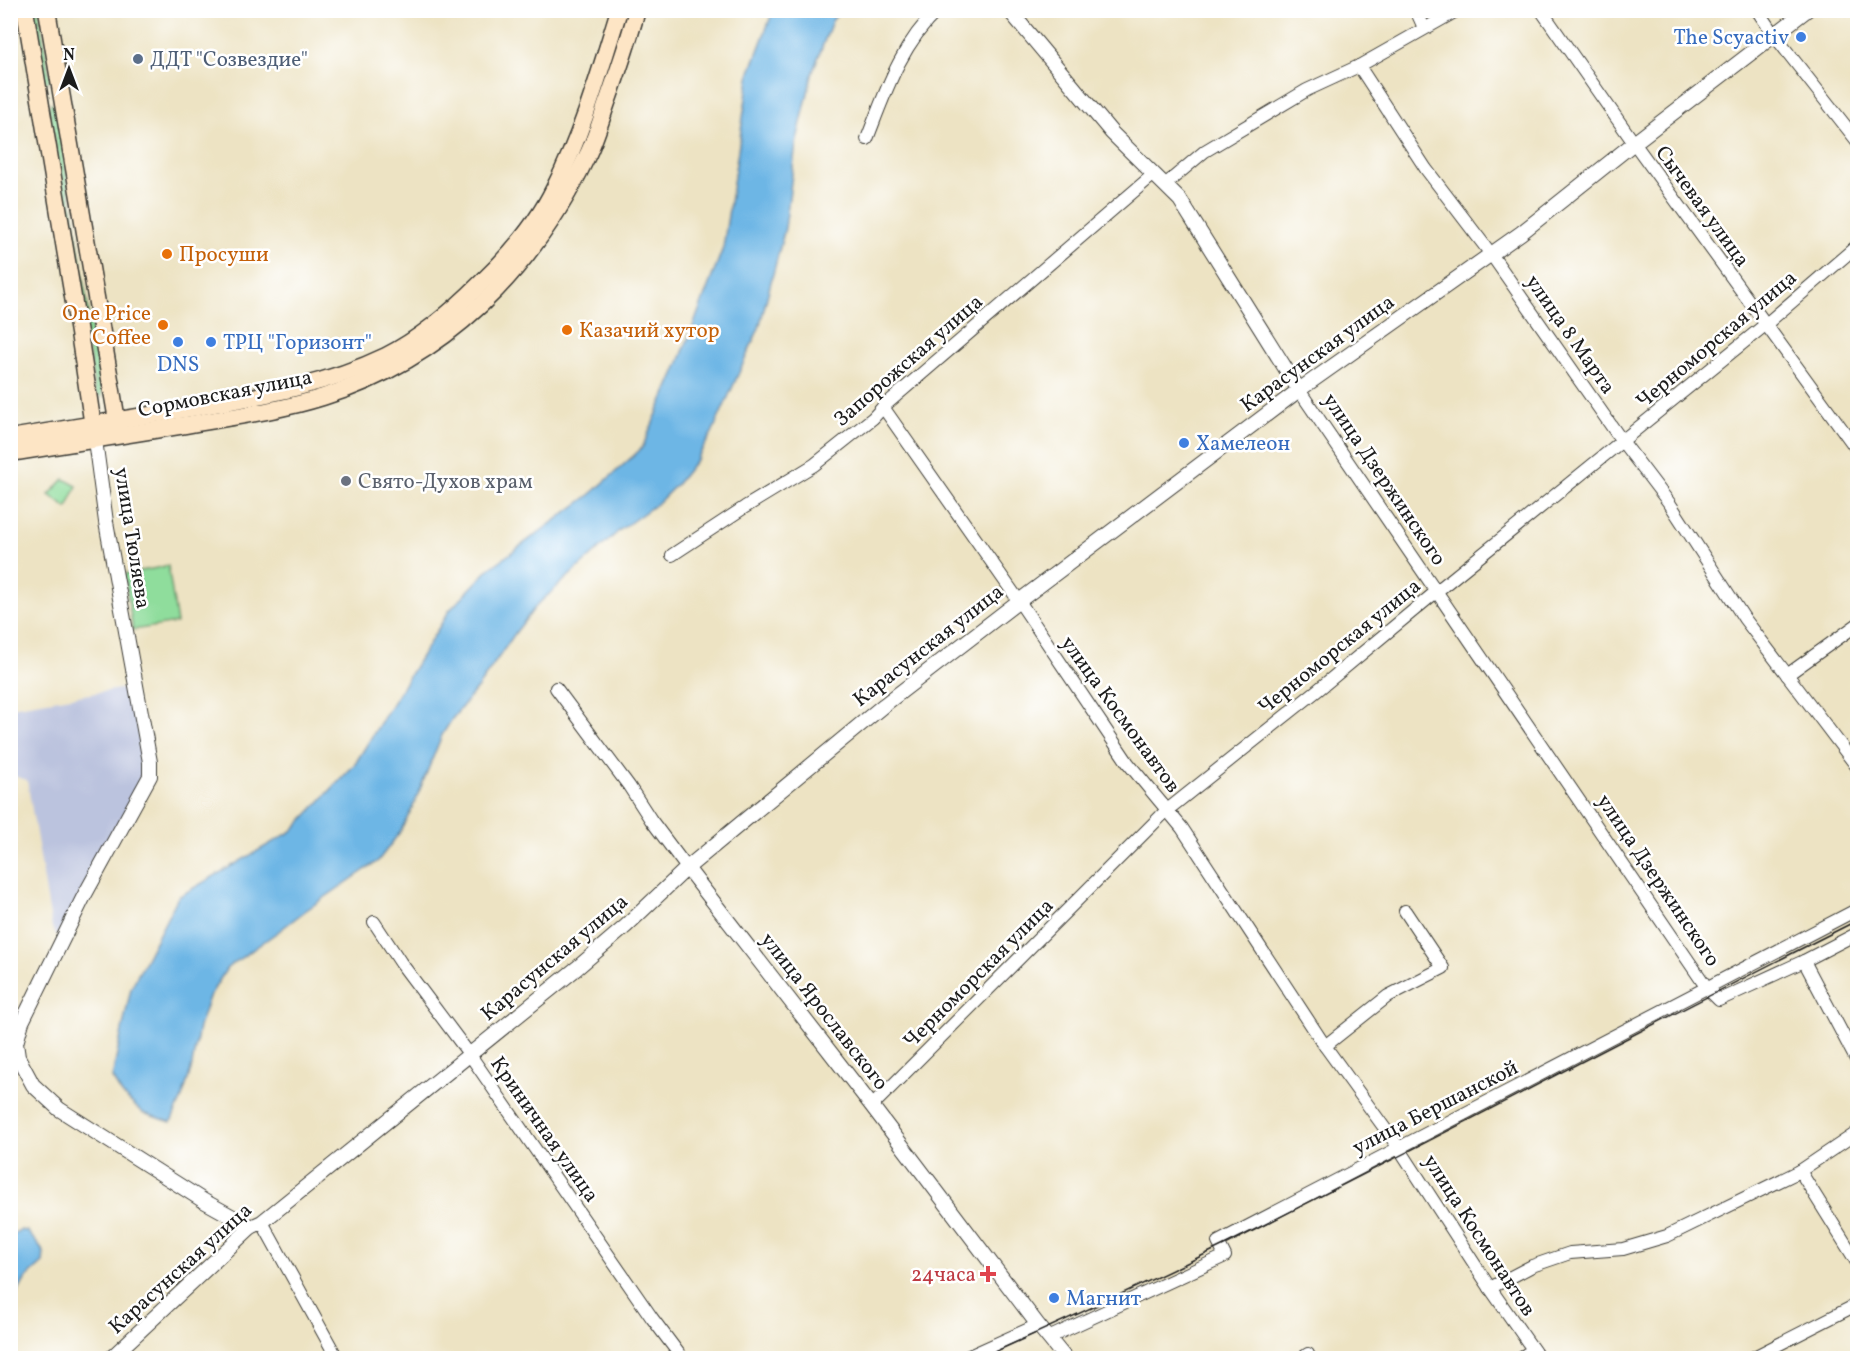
<svg xmlns="http://www.w3.org/2000/svg" width="1868" height="1369" viewBox="0 0 1868 1369" font-family="Vollkorn,serif">
<style>
.industrial{fill:#bbc3de}
.green{fill:#8fdd9c;stroke:#567c5c;stroke-width:1.5}
.water{fill:#6db6e5;stroke:#446980;stroke-width:1.5}
.lines{fill:none;stroke-linecap:round;stroke-linejoin:round}
.minor-casing{stroke:#3b3a35;stroke-width:14}
.tertiary-casing{stroke:#3b3a35;stroke-width:16}
.secondary-casing{stroke:#3b3a35;stroke-width:19}
.minor{stroke:#fff;stroke-width:12}
.tertiary{stroke:#fff;stroke-width:14}
.secondary{stroke:#fde5c5;stroke-width:16}
.tram{stroke:#1c1c1c;stroke-width:1.5}
.shop-dot{fill:#3f7fe0;stroke:#fff;stroke-width:2}
.service-dot{fill:#5c6f8a;stroke:#fff;stroke-width:2}
.food-dot{fill:#e8710a;stroke:#fff;stroke-width:2}
.worship-dot{fill:#6b7280;stroke:#fff;stroke-width:2}
.health-dot{fill:#e0444e;stroke:#fff;stroke-width:2}
.labels{text-anchor:middle;stroke-width:5;stroke-linejoin:round;paint-order:stroke}
.shop-label{font-size:21px;fill:#366cbe;stroke:#fff;text-anchor:start}
.service-label{font-size:21px;fill:#4e5e75;stroke:#fff;text-anchor:start}
.street-label{font-size:21px;fill:#1c1c1c;stroke:#fff}
.food-label{font-size:21px;fill:#c56008;stroke:#fff;text-anchor:start}
.worship-label{font-size:21px;fill:#5b616d;stroke:#fff;text-anchor:start}
.health-label{font-size:21px;fill:#be3a42;stroke:#fff;text-anchor:end}
</style>
<rect width="100%" height="100%" fill="#fff"/>
<filter id="ink" filterUnits="userSpaceOnUse"><feTurbulence type="fractalNoise" baseFrequency=".0167" numOctaves="2"/><feDisplacementMap in="SourceGraphic" scale="12" xChannelSelector="R" yChannelSelector="G"/><feConvolveMatrix kernelMatrix="1 2 1 2 8 2 1 2 1" color-interpolation-filters="sRGB"/></filter>
<filter id="wash" filterUnits="userSpaceOnUse"><feTurbulence type="fractalNoise" baseFrequency=".008" numOctaves="4" result="noise"/><feDisplacementMap in="SourceGraphic" scale="24" xChannelSelector="R" yChannelSelector="G"/><feGaussianBlur stdDeviation="1.35" result="paint"/><feColorMatrix in="noise" values="0 0 0 0 0 0 0 0 0 0 0 0 0 0 0 0 0 1.4 0 .05"/><feComposite in="paint" operator="in"/></filter>
<g filter="url(#wash)">
<rect width="100%" height="100%" fill="#ede3c3"/>
<!-- industrial -->
<polygon class="industrial" points="132,687 144,769 141,785 57,936 52,928 27,780 11,775 11,707"/>
<!-- green -->
<g class="green">
<polygon points="31,11 39,11 50,78 48,82 44,82"/>
<polygon points="52,103 56,108 102,393 102,396 99,397 95,392 70,228 49,109 49,105"/>
<polygon points="64,479 77,486 67,508 49,495"/>
<polygon points="168,566 177,623 133,630 124,574"/>
</g>
<!-- water -->
<g class="water">
<polygon points="773,11 840,11 832,21 813,71 796,144 785,228 759,328 712,433 696,460 676,485 659,502 620,530 537,605 516,632 478,687 452,719 442,735 412,809 400,832 378,861 305,911 279,931 227,968 209,997 199,1027 191,1070 182,1098 171,1122 143,1113 122,1094 112,1078 131,988 178,897 292,831 355,764 449,611 489,569 591,494 642,448 678,365 723,248 750,72"/>
<polygon points="20,1230 27,1231 44,1252 43,1263 26,1278 15,1298 11,1301 11,1235"/>
</g>
</g>
<g filter="url(#ink)">
<g class="lines">
<defs>
<g id="minor">
<polyline points="1416,10 1424,28"/>
<polyline points="1541,10 1634,143 1858,451"/>
<polyline points="1757,10 1774,35 1858,142"/>
<polyline points="1359,66 1426,169 1491,254 1622,441 1670,504 1744,618 1858,768"/>
<path d="M867 139C885 93 901 44 938 10"/>
<polyline points="1166,184 1205,151 1307,90 1359,66 1458,10"/>
<polyline points="1299,390 1707,988 1719,1000 1804,961 1858,933"/>
<polyline points="883,407 1019,601 1128,763 1182,828 1325,1046 1399,1148 1490,1288 1539,1358"/>
<polyline points="672,555 745,507 814,465 873,418 883,407 1154,174"/>
<polyline points="1787,675 1858,624"/>
<polyline points="556,688 629,786 651,820 687,868"/>
<polyline points="374,922 401,963 470,1055 652,1318 682,1358"/>
<polyline points="1804,961 1858,1063"/>
<polyline points="1325,1046 1388,996 1443,968 1405,911"/>
<polyline points="872,1106 1166,811 1319,689 1437,591 1765,325 1858,245"/>
<polyline points="1800,1171 1858,1264"/>
<polyline points="262,1222 337,1358"/>
<polyline points="1490,1288 1532,1266 1570,1253 1623,1249 1667,1236 1800,1171 1858,1132"/>
<polyline points="1048,1338 1225,1256 1218,1242 1858,909"/>
<polyline points="965,1358 1038,1325"/>
<polyline points="1302,1358 1308,1354"/>
<polyline points="1520,1358 1533,1350"/>
<polyline points="1752,1358 1858,1304"/>
</g>
<g id="tertiary">
<polyline points="1009,10 1112,133 1180,200 1299,390"/>
<polyline points="95,440 106,522 150,762 150,776 83,898 22,1022 16,1043 18,1057 33,1085 59,1109 204,1201 251,1227"/>
<polyline points="687,868 872,1106 1038,1325 1065,1358"/>
<polyline points="111,1358 251,1227 262,1222 577,968 626,926 687,868 884,705 1019,601 1299,390 1521,233 1634,143 1807,10"/>
</g>
<g id="secondary">
<polyline points="25,10 79,333 94,433"/>
<polyline points="47,10 119,432"/>
<path d="M10 438C75 427 139 417 203 406 266 395 328 384 386 356 422 338 454 310 482 282 510 255 537 224 554 189 583 132 600 71 619 10"/>
<path d="M10 453C69 444 127 434 185 425 231 417 279 411 323 397 445 359 533 270 587 156 596 138 602 116 609 97 619 68 629 40 637 10"/>
</g>
</defs>
<!-- minor casing -->
<use href="#minor" class="minor-casing"/>
<!-- tertiary casing -->
<use href="#tertiary" class="tertiary-casing"/>
<!-- secondary casing -->
<use href="#secondary" class="secondary-casing"/>
<!-- minor -->
<use href="#minor" class="minor"/>
<!-- tertiary -->
<use href="#tertiary" class="tertiary"/>
<!-- secondary -->
<use href="#secondary" class="secondary"/>
<!-- tram -->
<path class="tram" d="M981 1358C1061 1322 1142 1285 1222 1246 1435 1140 1645 1027 1858 920"/>
</g>
</g>
<!-- markers -->
<g class="shop-dot">
<circle cx="1801" cy="37" r="6"/>
<circle cx="178" cy="342" r="6"/>
<circle cx="211" cy="342" r="6"/>
<circle cx="1184" cy="443" r="6"/>
<circle cx="1054" cy="1298" r="6"/>
</g>
<circle class="service-dot" cx="138" cy="59" r="6"/>
<g class="food-dot">
<circle cx="167" cy="254" r="6"/>
<circle cx="163" cy="325" r="6"/>
<circle cx="567" cy="330" r="6"/>
</g>
<circle class="worship-dot" cx="346" cy="481" r="6"/>
<path class="health-dot" d="M985 1265h6v6h6v6h-6v6h-6v-6h-6v-6h6z"/>
<g class="labels">
<!-- shop labels -->
<g class="shop-label">
<text x="1789" y="44" text-anchor="end">The Scyactiv</text>
<text x="223" y="349">ТРЦ "Горизонт"</text>
<text x="178" y="371" text-anchor="middle">DNS</text>
<text x="1196" y="450">Хамелеон</text>
<text x="1066" y="1305">Магнит</text>
</g>
<!-- service labels -->
<g class="service-label">
<text x="150" y="66">ДДТ "Созвездие"</text>
</g>
<!-- street labels -->
<g class="street-label">
<text transform="translate(1703 206) rotate(54)" y="7">Сычевая улица</text>
<text transform="translate(1571 334) rotate(55)" y="7">улица 8 Марта</text>
<text transform="translate(1716 339) rotate(-40)" y="7">Черноморская улица</text>
<text transform="translate(1317 353) rotate(-36)" y="7">Карасунская улица</text>
<text transform="translate(908 360) rotate(-41)" y="7">Запорожская улица</text>
<text transform="translate(225 393) rotate(-11)" y="7">Сормовская улица</text>
<text transform="translate(1385 479) rotate(56)" y="7">улица Дзержинского</text>
<text transform="translate(133 538) rotate(81)" y="7">улица Тюляева</text>
<text transform="translate(928 645) rotate(-38)" y="7">Карасунская улица</text>
<text transform="translate(1339 646) rotate(-39)" y="7">Черноморская улица</text>
<text transform="translate(1121 714) rotate(54)" y="7">улица Космонавтов</text>
<text transform="translate(1659 880) rotate(56)" y="7">улица Дзержинского</text>
<text transform="translate(554 957) rotate(-40)" y="7">Карасунская улица</text>
<text transform="translate(978 973) rotate(-45)" y="7">Черноморская улица</text>
<text transform="translate(825 1011) rotate(52)" y="7">улица Ярославского</text>
<text transform="translate(1435 1107) rotate(-27)" y="7">улица Бершанской</text>
<text transform="translate(545 1129) rotate(55)" y="7">Криничная улица</text>
<text transform="translate(1480 1235) rotate(57)" y="7">улица Космонавтов</text>
<text transform="translate(180 1268) rotate(-42)" y="7">Карасунская улица</text>
</g>
<!-- food labels -->
<g class="food-label">
<text x="179" y="261">Просуши</text>
<text x="151" y="320" text-anchor="end">One Price<tspan x="151" dy="24">Coffee</tspan></text>
<text x="579" y="337">Казачий хутор</text>
</g>
<!-- worship labels -->
<g class="worship-label">
<text x="358" y="488">Свято-Духов храм</text>
</g>
<!-- health labels -->
<g class="health-label">
<text x="976" y="1281">24часа</text>
</g>
</g>
<!-- margin -->
<rect width="1868" height="1369" fill="none" stroke="#fff" stroke-width="36"/>
<!-- north arrow -->
<g transform="translate(69 69)" stroke="#ffffff" stroke-width="4.5" paint-order="stroke">
<path d="M0-4.5L10 22L0 15L-10 22Z" fill="#1c1c1c"/>
<text y="-9" font-size="16" font-weight="bold" text-anchor="middle" fill="#1c1c1c">N</text>
</g>
</svg>
